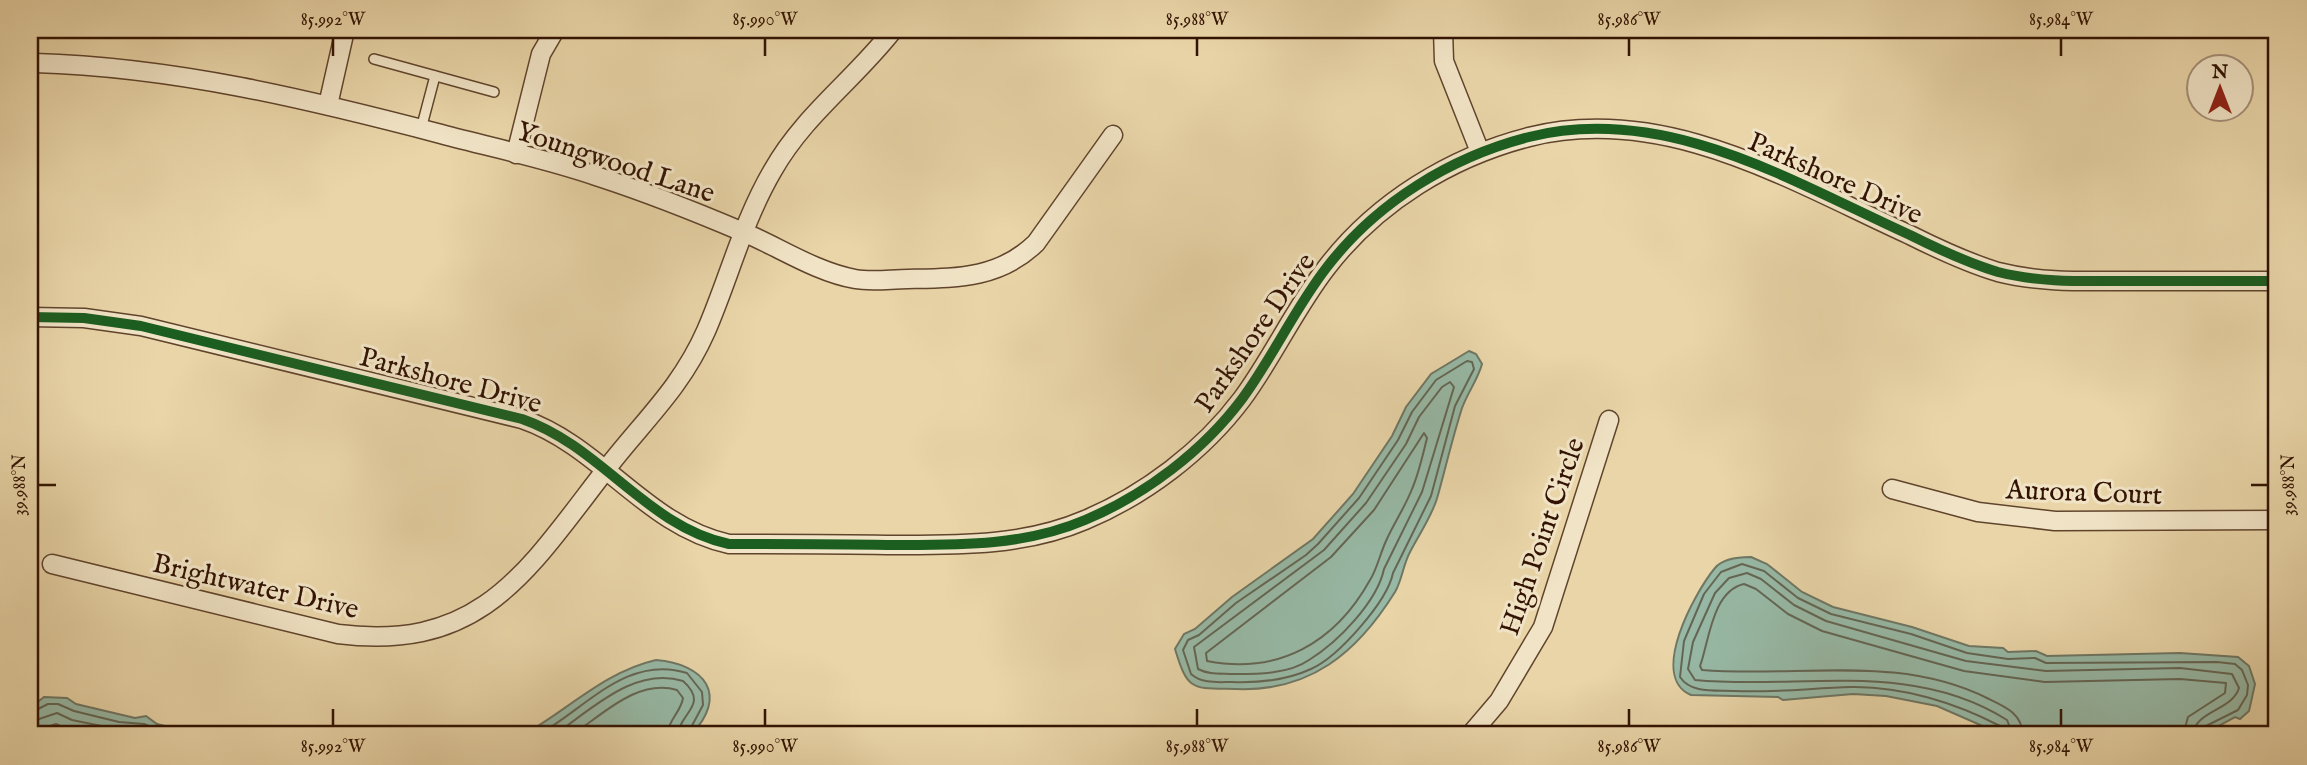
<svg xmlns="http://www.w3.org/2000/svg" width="2307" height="765" viewBox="0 0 2307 765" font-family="'IM FELL English',serif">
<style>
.water{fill:#97b9a6;stroke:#6f7764;stroke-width:2}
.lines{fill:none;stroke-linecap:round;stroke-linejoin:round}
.shore{stroke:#646654;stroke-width:2}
.service-casing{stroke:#60442c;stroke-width:12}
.minor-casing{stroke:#60442c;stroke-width:21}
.service{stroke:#f1e4c6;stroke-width:9}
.minor{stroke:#f1e4c6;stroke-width:18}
.cycleway-casing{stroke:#f1e4c6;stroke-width:15}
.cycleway{stroke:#1b5e20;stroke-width:10}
.ticks{fill:none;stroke:#321302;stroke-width:2.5}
.labels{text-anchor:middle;stroke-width:6;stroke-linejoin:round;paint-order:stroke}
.street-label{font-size:28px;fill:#321302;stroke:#f1e4c6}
.neatline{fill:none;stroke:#321302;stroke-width:2.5}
.ticks-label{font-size:18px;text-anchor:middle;fill:#321302}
</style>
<rect width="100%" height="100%" fill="#e9d5a8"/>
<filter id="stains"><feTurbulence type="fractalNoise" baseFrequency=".00286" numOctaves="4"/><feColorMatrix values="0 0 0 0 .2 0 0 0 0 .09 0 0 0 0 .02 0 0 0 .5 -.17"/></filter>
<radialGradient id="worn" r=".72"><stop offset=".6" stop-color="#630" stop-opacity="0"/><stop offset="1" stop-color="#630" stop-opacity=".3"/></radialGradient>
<!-- water -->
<g class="water">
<path d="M1469 351 1476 354 1482 364C1478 379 1468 392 1462 408 1453 436 1446 466 1438 495 1433 515 1419 534 1410 552 1403 565 1402 580 1395 592 1357 653 1310 692 1236 689 1192 688 1188 692 1175 649L1184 634 1195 629 1232 597 1313 539 1353 494 1392 436 1406 407 1431 374Z"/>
<path d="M1751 557 1767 564 1802 592 1833 607 1912 627 1969 646 2003 648 2008 652 2036 651 2047 656 2180 653 2238 657 2249 666 2255 684 2249 711 2240 719 2235 717 2202 735H2003L1937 706 1886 696 1853 694 1783 700 1778 697 1691 695C1648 677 1695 592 1715 568 1723 558 1740 557 1751 557Z"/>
<path d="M656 660C705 664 729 695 691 735H523C568 710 604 672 656 660Z"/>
<polygon points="44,697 67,698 76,704 135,718 146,716 157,724 201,735 34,735 30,733 30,708"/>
</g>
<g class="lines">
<!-- shore -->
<g class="shore">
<path d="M1467 361 1472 362 1474 369 1455 406 1431 496 1393 573C1387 602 1338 657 1311 669 1285 681 1259 683 1232 682 1218 682 1202 684 1191 674L1183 650 1188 640 1199 635 1236 603 1306 555 1318 544 1359 498 1398 440 1412 412 1436 380Z"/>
<path d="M1450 382 1454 387 1422 492 1384 569C1377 602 1338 642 1309 660 1289 674 1258 674 1235 674 1222 673 1209 675 1198 669L1194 647 1324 550 1366 503 1406 444 1419 417 1442 387Z"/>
<path d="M1424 433 1427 438C1423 454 1419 473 1412 489 1405 507 1394 523 1386 541 1380 554 1377 569 1370 580 1335 643 1278 675 1207 661L1206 653 1331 557 1374 510Z"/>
<polyline points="30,713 48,704 58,704 74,711 119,722 144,724 171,735"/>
<polyline points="30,722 57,713 72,720 145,735"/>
<polyline points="30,733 56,724 69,730 98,735"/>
<path d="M538 735C585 709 627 654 687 673L702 692 703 705 687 735"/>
<path d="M554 735C591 710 634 666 683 681 710 705 679 713 678 735"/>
<path d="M572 735C602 715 638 678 677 690L683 698C681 712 668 720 667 735"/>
<path d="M2004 735 2000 726C1956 703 1902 686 1851 687 1812 688 1774 693 1734 691 1716 690 1691 694 1680 677L1684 641 1704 594 1721 572 1742 564 1764 571 1798 598 1831 614 1911 634 1967 653 2008 659 2035 658 2046 663 2217 662 2235 664 2242 670 2248 685 2247 695 2238 710 2206 726 2202 735"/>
<path d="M2013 735 2007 720C1911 659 1800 690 1695 680L1688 669 1693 642 1715 593 1729 578 1747 573 1761 579 1794 605 1826 621 1966 661 2046 671 2180 668 2232 674 2239 688C2232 711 2195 710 2193 735"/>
<path d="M2023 735C2022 714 2006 707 1989 699 1898 653 1799 678 1702 670L1700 666C1709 642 1712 591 1744 584L1756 589 1788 614 1822 631 1964 671 2045 682 2180 679 2226 683 2225 693 2188 717 2183 735"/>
</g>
<defs>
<g id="service">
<polyline points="374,59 494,92"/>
<polyline points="421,129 435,76"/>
</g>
<g id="minor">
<polyline points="1443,30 1444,61 1480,152"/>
<path d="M35 63C174 67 307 99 441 134 493 148 548 159 599 177 648 193 696 212 743 232 779 247 816 272 855 279 872 282 891 279 908 279 956 278 999 279 1036 243L1113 135"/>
<polyline points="328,105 345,30"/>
<polyline points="516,154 541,54 555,30"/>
<path d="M30 317 84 318 141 326 522 419C601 446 646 526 729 544 782 544 834 544 887 545 954 545 1022 547 1085 520 1145 495 1203 451 1242 399 1273 357 1295 308 1327 267 1377 202 1451 157 1529 137 1665 103 1791 181 1910 235 1938 249 1968 263 1998 272 2041 283 2085 281 2129 281 2178 281 2228 281 2277 281"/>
<polyline points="1892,489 1978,512 2055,521 2277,520"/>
<path d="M52 564 338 634C480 652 526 573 604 472 641 423 680 390 706 331 729 278 743 221 773 170 804 115 855 79 893 30"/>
<polyline points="1470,735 1499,701 1543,627 1609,420"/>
</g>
</defs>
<!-- service casing -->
<use href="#service" class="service-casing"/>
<!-- minor casing -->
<use href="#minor" class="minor-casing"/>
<!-- service -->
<use href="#service" class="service"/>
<!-- minor -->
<use href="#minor" class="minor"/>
<defs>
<path id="cycleway" d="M30 317 84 318 141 326 522 419C601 446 646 526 729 544 782 544 834 544 887 545 954 545 1022 547 1085 520 1145 495 1203 451 1242 399 1273 357 1295 308 1327 267 1377 202 1451 157 1529 137 1665 103 1791 181 1910 235 1938 249 1968 263 1998 272 2041 283 2085 281 2129 281 2178 281 2228 281 2277 281"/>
</defs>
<!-- cycleway casing -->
<use href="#cycleway" class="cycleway-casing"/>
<!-- cycleway -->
<use href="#cycleway" class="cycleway"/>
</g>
<!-- ticks -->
<path class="ticks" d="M333 38V56M765 38V56M1197 38V56M1629 38V56M2061 38V56M38 485H56M2251 485H2268M333 709V726M765 709V726M1197 709V726M1629 709V726M2061 709V726"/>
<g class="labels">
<!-- street labels -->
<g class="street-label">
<text transform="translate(616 161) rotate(18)" y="10">Youngwood Lane</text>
<text transform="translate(1836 177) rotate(24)" y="10">Parkshore Drive</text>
<text transform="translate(1254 332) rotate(-55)" y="10">Parkshore Drive</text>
<text transform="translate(451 379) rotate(15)" y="10">Parkshore Drive</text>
<text transform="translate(2084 491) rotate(2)" y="10">Aurora Court</text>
<text transform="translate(1541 536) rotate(-71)" y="10">High Point Circle</text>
<text transform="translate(256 585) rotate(13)" y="10">Brightwater Drive</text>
</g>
</g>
<!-- margin -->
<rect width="2307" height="765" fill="none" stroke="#e9d5a8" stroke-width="77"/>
<!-- north arrow -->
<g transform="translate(2220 88)"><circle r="33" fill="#f1e4c6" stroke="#a59078" stroke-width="2"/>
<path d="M0-5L12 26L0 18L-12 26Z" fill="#8f2418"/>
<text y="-10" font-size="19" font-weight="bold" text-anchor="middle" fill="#321302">N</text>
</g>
<rect x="38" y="38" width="2230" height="688" class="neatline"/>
<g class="ticks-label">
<text x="333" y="25">85.992°W</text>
<text x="765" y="25">85.990°W</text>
<text x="1197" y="25">85.988°W</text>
<text x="1629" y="25">85.986°W</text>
<text x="2061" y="25">85.984°W</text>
<text transform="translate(19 485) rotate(-90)" y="6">39.988°N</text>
<text transform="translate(2288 485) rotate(-90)" y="6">39.988°N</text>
<text x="333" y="752">85.992°W</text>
<text x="765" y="752">85.990°W</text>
<text x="1197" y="752">85.988°W</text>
<text x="1629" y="752">85.986°W</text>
<text x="2061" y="752">85.984°W</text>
</g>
<rect width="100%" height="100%" filter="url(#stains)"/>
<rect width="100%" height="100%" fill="url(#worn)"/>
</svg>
